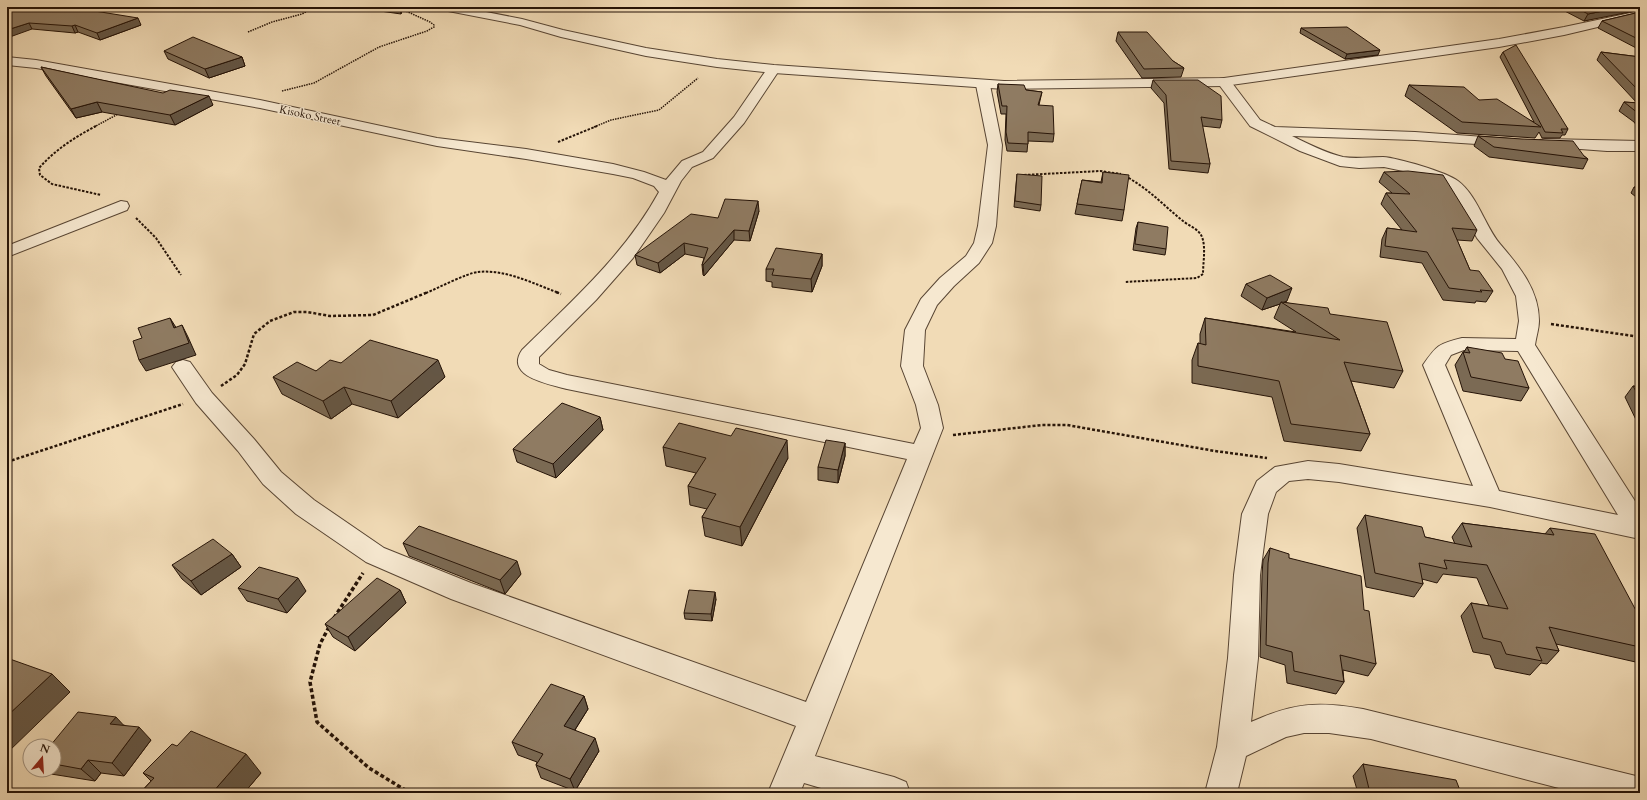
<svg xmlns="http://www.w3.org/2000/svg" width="1647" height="800" viewBox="0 0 1647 800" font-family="Cardo,serif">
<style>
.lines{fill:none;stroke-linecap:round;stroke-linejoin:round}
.minor-casing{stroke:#584533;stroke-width:2}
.tertiary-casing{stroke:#584533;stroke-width:2}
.path-far3{stroke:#251307;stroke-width:1.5;stroke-dasharray:1.5 1;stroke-linecap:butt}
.path-far2{stroke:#251307;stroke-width:2;stroke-dasharray:2.5 1.5;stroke-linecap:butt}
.path-far1{stroke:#251307;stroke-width:2.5;stroke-dasharray:3 2;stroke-linecap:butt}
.path{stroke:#251307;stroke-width:3.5;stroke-dasharray:4 2.5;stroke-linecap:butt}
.minor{fill:#f6e8d0;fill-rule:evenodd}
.tertiary{fill:#f6e8d0;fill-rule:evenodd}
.wall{fill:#7b6a54;stroke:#251307}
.shaded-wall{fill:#645645;stroke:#251307}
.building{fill:#8f7b62;stroke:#251307}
.labels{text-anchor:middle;stroke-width:3;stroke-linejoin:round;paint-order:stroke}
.far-street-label{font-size:11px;fill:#251307;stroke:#f6e8d0}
</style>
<rect width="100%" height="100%" fill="#f1dbb6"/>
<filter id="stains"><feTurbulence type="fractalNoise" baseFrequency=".005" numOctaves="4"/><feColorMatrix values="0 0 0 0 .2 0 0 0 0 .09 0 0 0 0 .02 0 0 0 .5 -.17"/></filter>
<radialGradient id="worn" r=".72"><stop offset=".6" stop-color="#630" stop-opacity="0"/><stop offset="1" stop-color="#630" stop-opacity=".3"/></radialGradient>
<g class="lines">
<defs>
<g id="minor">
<path d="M7 57 36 60 260 100 437 138 526 149 613 164 644 172 666 180 682 161 703 152 734 117 769 66H779L780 69 744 123 713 158 692 167 681 181 664 213 633 258 596 300 539 357V364L549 370 567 375 914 444 921 428 916 405 901 366 905 330 921 299 940 278 966 256 974 243 978 226 988 145 976 85 978 82H988L990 85 1002 145 996 226 992 243 979 263 954 286 937 305 925 330 923 366 938 405 943 428 815 756 894 777 906 782 910 793H838L804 783 800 793H768L796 726 451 599 366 562 296 514 263 484 238 451 196 403 172 367 176 362 183 360 190 362 212 393 254 439 281 472 314 500 384 548 471 583 806 702 907 459 567 389C550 384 504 377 522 350 572 301 625 254 659 192L654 186 633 178 613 174 526 159 437 146 260 108 36 68 7 65Z"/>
<path d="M1224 78 1229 79 1260 120 1275 127 1415 132 1512 139 1514 142 1512 145 1507 146 1415 140 1292 136C1308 144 1326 153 1343 157 1356 159 1369 157 1383 157 1398 158 1446 172 1458 181 1477 195 1485 226 1500 244 1519 266 1539 290 1539 321 1539 329 1536 337 1535 345L1640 509V539L1490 507 1339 482 1308 479 1289 481 1276 492 1268 514 1260 575 1258 658 1251 722C1293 703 1318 701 1363 709L1640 777V793H1578L1371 739 1329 733H1304L1286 737 1246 756 1237 793H1205L1217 747 1228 658 1234 575 1242 514 1257 481 1275 467 1308 461 1339 464 1473 486 1423 365C1437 345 1438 344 1462 338L1516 339 1519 321 1516 296 1502 269 1477 238 1455 197 1446 187 1403 171 1384 167 1359 168 1340 166 1300 151 1250 126 1217 82 1219 79ZM1464 350 1518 351 1618 515 1499 491 1445 365 1451 355Z"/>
<polygon points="1545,139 1640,141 1640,151 1607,151 1540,146 1538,143 1540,140"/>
<polygon points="121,201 127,202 129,206 127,210 7,257 7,246"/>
</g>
<polygon id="tertiary" points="437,7 461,7 522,19 563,30 646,48 717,59 774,65 1004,81 1224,78 1499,39 1564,27 1640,11 1640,17 1564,35 1499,47 1224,86 1004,89 774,73 717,67 646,56 561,37 520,25 443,10"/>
</defs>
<!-- minor casing -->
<use href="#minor" class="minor-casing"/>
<!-- tertiary casing -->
<use href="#tertiary" class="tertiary-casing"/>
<!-- path-far3 -->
<g class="path-far3">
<polyline points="248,32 272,22 302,14 314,7"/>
<polyline points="282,91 314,83 379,47 427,31 434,27 434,25 430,22 397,7"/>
<polyline points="94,127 120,113"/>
<polyline points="594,127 611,120 659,110 698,78"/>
</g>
<!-- path-far2 -->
<g class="path-far2">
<path d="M96 126C75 137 55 150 39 168L40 175 52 184 101 195"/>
<polyline points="558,142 597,126"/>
<polyline points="1024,175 1100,171 1121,174"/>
<path d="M1125 176C1148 188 1163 205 1183 221 1189 226 1199 229 1202 237 1206 247 1203 263 1203 274L1197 278 1125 282"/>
<polyline points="136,218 156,238 181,275"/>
<path d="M426 293C438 288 467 273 478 272 506 269 534 284 559 293"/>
</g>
<!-- path-far1 -->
<g class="path-far1">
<polyline points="556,292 561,294"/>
<polyline points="1551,324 1640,337"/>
<polyline points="221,386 237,375 245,364 254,334 270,321 294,312 307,312 330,316 373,315 428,292"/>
<polyline points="953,435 1042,425 1067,425 1215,451 1267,458"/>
<polyline points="7,462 183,404"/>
</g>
<!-- path -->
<g class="path">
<polyline points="334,618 363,573"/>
<polyline points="329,627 320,644 310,682 317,722 369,768 410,793"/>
</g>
<!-- minor -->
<use href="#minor" class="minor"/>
<!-- tertiary -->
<use href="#tertiary" class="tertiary"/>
</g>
<!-- wall -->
<g class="wall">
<polygon points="7,7 76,8 141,25 100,40 78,32 75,33 32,29"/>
<polygon points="352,7 403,7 401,14"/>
<polygon points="1557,7 1640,7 1584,21"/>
<polygon points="1640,12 1640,50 1598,28 1602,21"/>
<polygon points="1301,28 1378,55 1345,59 1300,33"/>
<polygon points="1118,32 1173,61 1184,68 1181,77 1142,78 1116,41"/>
<polygon points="164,51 242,57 245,66 209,78 168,59"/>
<polygon points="1503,52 1568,129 1565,135 1562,135 1560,138 1542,138 1539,132 1535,138 1457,133 1405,96 1409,85 1479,100 1534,122 1500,57"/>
<polygon points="1601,52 1640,57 1640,130 1634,122 1619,111 1624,102 1637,103 1597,60"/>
<polygon points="41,67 213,105 175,125 102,112 76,118 46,76"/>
<polygon points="1153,80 1222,120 1220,128 1202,126 1210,164 1208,173 1169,169 1164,103 1151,88"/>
<polygon points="998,84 1026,90 1042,92 1039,105 1054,134 1053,142 1028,141 1027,152 1007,151 1005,140 1006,114 1001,114 997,92"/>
<polygon points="1478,136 1584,156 1588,159 1583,169 1489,157 1474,146"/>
<polygon points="1103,172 1124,210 1122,221 1075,214 1082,180 1101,182"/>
<polygon points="1384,172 1477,230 1472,241 1457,240 1470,270 1493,291 1486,302 1476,301 1475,303 1443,300 1422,263 1380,257 1382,239 1387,228 1402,230 1381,204 1386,193 1392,193 1379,182"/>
<polygon points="1017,174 1041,205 1040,211 1014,207"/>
<polygon points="1634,187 1640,188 1640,200 1631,193"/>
<polygon points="759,211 750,241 734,240 704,276 703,275 702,265 704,258 685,254 660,273 637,265 635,255"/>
<polygon points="1138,222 1166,249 1165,255 1133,250 1136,228"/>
<polygon points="822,254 822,266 812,292 772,287 772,282 766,281 766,269"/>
<polygon points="1246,284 1287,301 1284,302 1330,314 1403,371 1394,388 1351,381 1370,434 1361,451 1284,441 1272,397 1192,383 1192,360 1198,343 1200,344 1200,334 1205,318 1296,332 1274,318 1280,304 1262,310 1241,296"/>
<polygon points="1467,347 1505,359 1529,388 1521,401 1463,391 1455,365 1463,352 1464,352"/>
<polygon points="341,363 445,377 398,418 352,404 331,419 282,394 273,377 316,371"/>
<polygon points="1633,386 1640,387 1640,428 1625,397"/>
<polygon points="600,417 603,430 556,478 517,462 513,449"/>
<polygon points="845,443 845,456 838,483 818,480 818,467"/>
<polygon points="663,447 788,458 742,546 705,536 702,517 707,509 690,505 688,486 696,473 666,466"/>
<polygon points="1365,515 1425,537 1455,544 1452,537 1462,523 1545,534 1550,528 1640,618 1640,663 1556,644 1559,651 1547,664 1541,663 1530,675 1495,668 1490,655 1473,652 1461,616 1471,603 1489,606 1477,578 1443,574 1437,583 1422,579 1423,584 1414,597 1366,587 1357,528"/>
<polygon points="403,543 521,574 505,594 409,556"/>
<polygon points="1270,548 1289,558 1364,610 1376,664 1368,676 1343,670 1344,682 1336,694 1287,683 1285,665 1260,657 1262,575 1263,560"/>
<polygon points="232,554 241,567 201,595 182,579 172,565"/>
<polygon points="238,588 306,591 287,613 247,601"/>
<polygon points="400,590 406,603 355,651 333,637 325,624"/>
<polygon points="716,599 712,621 685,619 684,613"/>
<polygon points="584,696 588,709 575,730 599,751 575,791 541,778 536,765 537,762 518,755 512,742"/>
<polygon points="124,725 151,740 124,776 101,773 95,781 51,774 46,770 54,770 54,746"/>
<polygon points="1363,764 1461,793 1358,793 1353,776"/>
<polygon points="143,773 261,773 244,793 140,793 151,781"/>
</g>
<!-- shaded-wall -->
<g class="shaded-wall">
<polygon points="400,7 403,7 401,14 400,8"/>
<polygon points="1623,7 1640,7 1640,10 1584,21 1588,14"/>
<polygon points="138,18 141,25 100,40 97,33"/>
<polygon points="29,23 32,29 7,38 7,30"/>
<polygon points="75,25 78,32 75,33 72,26"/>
<polygon points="1380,50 1378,55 1345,59 1347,54"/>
<polygon points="242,57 245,66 209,78 205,69"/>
<polygon points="209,96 213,105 175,125 170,115"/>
<polygon points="97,102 102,112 76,118 71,109"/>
<polygon points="758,201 759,211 750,241 749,231"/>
<polygon points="734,230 734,240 704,276 703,265"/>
<polygon points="684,243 685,254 660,273 658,263"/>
<polygon points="822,254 822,266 812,292 811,279"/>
<polygon points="1292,288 1287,301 1282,303 1281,302 1280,304 1262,310 1267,298"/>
<polygon points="170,318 177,329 174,328"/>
<polygon points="182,325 188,337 196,355 146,371 139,360"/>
<polygon points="438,360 445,377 398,418 391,401"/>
<polygon points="344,387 352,404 331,419 323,401"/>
<polygon points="600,417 603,430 556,478 553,464"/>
<polygon points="787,440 788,458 742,546 740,527"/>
<polygon points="845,443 845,456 838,483 838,470"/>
<polygon points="232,554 241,567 201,595 191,581"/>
<polygon points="517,561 521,574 505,594 500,580"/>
<polygon points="298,578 306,591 287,613 278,599"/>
<polygon points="400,590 406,603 355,651 348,637"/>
<polygon points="715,592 716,599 712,621 711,614"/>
<polygon points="52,674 70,692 7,753 7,716"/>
<polygon points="584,696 588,709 569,739 564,726"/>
<polygon points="116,717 128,730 110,724"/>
<polygon points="139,727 151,740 124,776 112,763"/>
<polygon points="595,738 599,751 575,791 570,779"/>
<polygon points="246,754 261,773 244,793 212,793"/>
<polygon points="88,760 101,773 95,781 81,769"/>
</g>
<!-- building -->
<g class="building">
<polygon points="7,7 70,7 138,18 97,33 75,25 72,26 29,23 7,30"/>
<polygon points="1575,7 1623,7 1588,14"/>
<polygon points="1640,12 1640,40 1602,21"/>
<polygon points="1347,27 1380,50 1347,54 1301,28"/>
<polygon points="1118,32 1147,32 1173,61 1184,68 1144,69"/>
<polygon points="193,37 242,57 205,69 164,51"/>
<polygon points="1516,45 1568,129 1561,129 1563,133 1545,132 1503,52"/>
<polygon points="1601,52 1640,57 1640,92"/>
<polygon points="41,67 163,93 170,90 209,96 170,115 97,102 71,109"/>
<polygon points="1153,80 1198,80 1221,96 1222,120 1201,117 1210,164 1171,161 1166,95"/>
<polygon points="998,84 1024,85 1026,90 1042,92 1038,105 1053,106 1054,134 1028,132 1028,144 1008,143 1006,132 1007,106 1002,106"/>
<polygon points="1409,85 1464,87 1479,100 1497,99 1541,127 1462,122"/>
<polygon points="1624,102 1640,103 1640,115 1639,114"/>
<polygon points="1478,136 1522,139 1573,141 1584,156 1588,159 1494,147"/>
<polygon points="1408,171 1443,175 1477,230 1452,228 1470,270 1479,271 1493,291 1480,290 1482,292 1449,288 1427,252 1385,246 1387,228 1417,232 1386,193 1410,194 1384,172"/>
<polygon points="1103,172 1129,175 1124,210 1077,204 1082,180 1102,183"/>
<polygon points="1017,174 1042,176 1041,205 1015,201"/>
<polygon points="1634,187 1640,188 1640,192"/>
<polygon points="725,199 758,201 749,231 734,230 703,265 702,265 708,248 684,243 658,263 635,255 691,214 718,218"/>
<polygon points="1138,222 1168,227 1166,249 1135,244"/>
<polygon points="776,248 822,254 811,279 772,275 774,269 766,269"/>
<polygon points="1270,275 1292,288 1267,298 1246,284"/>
<polygon points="1281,302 1328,308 1330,314 1387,322 1403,371 1344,362 1370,434 1291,424 1279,381 1198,366 1198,343 1206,345 1205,318 1340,340"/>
<polygon points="170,318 174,328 182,325 189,343 139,360 133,341 142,338 138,328"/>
<polygon points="370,340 438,360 391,401 344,387 323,401 273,377 297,362 316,371 330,360 341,363"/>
<polygon points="1467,347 1502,353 1505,359 1518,361 1529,388 1471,377 1463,352 1470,353"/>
<polygon points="1633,386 1640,387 1640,399"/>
<polygon points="562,403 600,417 553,464 513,449"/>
<polygon points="679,423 731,436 736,428 787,440 740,527 702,517 716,494 688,486 706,458 663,447"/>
<polygon points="826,440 845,443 838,470 818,467"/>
<polygon points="1365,515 1422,527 1425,537 1472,547 1462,523 1554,535 1550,528 1595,534 1640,618 1640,647 1549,627 1559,651 1536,647 1542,661 1506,654 1501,642 1483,638 1471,603 1508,609 1487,565 1444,560 1447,569 1419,563 1423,584 1375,573"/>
<polygon points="419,526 517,561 500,580 403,543"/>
<polygon points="213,539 232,554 191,581 172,565"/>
<polygon points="1270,548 1289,554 1289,558 1361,576 1364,610 1369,611 1376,664 1340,655 1344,682 1294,671 1292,652 1266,645 1268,563"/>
<polygon points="259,567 298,578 278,599 238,588"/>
<polygon points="377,578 400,590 348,637 325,624"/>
<polygon points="689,590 715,592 711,614 684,613"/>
<polygon points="7,658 52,674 7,716"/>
<polygon points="551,684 584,696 564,726 595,738 570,779 536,765 543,754 512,742"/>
<polygon points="78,712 116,717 110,724 139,727 112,763 88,760 81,769 54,764 54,746 50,746"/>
<polygon points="191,731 246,754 212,793 140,793 154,778 143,773 172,744 177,746"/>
<polygon points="1363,764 1456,780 1461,793 1370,793"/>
</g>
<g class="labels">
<!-- far-street labels -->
<g class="far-street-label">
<text transform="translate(310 115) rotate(12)" y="4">Kisoko Street</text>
</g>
</g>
<!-- margin -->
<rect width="1647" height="800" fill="none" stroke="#f1dbb6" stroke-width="24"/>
<rect x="8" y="8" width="1631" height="784" fill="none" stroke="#251307" stroke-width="2"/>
<rect x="12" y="12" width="1623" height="776" fill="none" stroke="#251307"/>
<!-- north arrow -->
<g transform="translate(42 758) rotate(18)"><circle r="19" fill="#f6e8d0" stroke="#a29380"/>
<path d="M0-3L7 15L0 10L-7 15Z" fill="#8f2418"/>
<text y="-6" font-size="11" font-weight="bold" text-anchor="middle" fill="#251307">N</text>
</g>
<rect width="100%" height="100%" filter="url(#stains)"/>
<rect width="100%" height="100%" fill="url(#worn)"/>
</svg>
